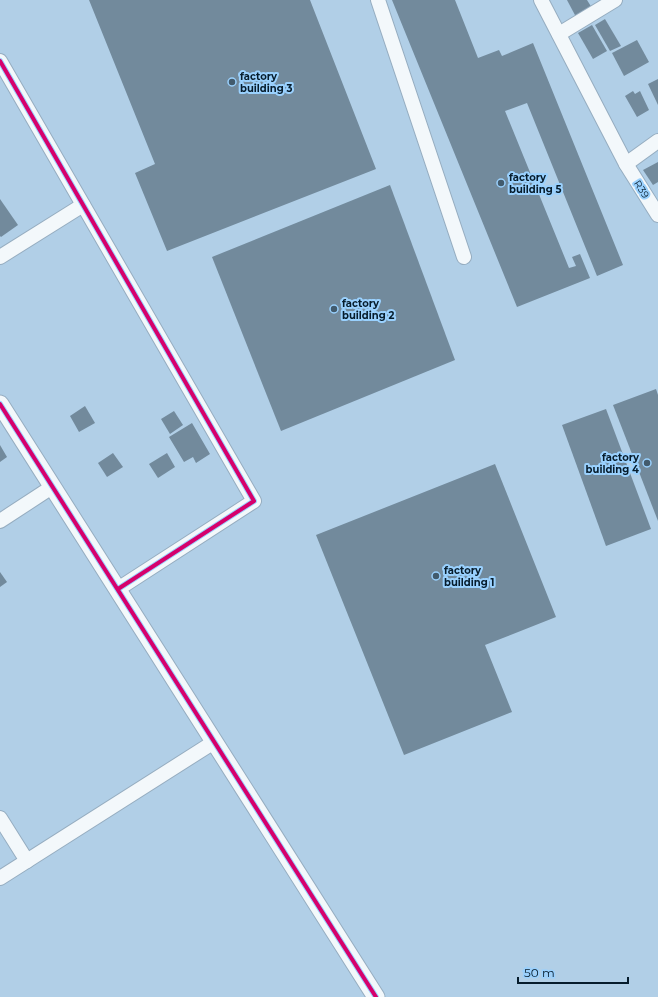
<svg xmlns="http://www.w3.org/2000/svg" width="658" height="997" viewBox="0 0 658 997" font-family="Montserrat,sans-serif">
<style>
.building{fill:#728a9c}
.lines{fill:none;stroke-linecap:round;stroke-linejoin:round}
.minor-casing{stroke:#96adc0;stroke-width:16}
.tertiary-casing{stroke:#96adc0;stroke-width:19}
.minor{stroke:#f3f8fb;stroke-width:14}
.tertiary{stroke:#f3f8fb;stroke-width:17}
.cycleway-casing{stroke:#9ad1fe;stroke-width:6}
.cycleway{stroke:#d6006c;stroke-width:4}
.poi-dot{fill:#425b6d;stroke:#9ad1fe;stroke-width:1.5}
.labels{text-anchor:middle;stroke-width:4;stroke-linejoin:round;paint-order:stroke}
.poi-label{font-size:10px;font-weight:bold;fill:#061c2c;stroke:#9ad1fe;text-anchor:start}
.street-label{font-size:10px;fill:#061c2c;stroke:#9ad1fe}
</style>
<rect width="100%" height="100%" fill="#b1cfe7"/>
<!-- building -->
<g class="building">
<polygon points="89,0 310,0 376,169 167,251 135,173 155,164"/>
<polygon points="392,0 455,0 478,58 499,50 502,56 533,43 623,265 597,276 527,103 505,111 569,268 576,266 572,257 580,254 590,278 517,307"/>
<polygon points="567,0 587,0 592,8 576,17"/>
<polygon points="605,19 621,46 610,51 595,25"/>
<polygon points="592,25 607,51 593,59 578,33"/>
<polygon points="637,40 649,62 624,76 612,53"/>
<polygon points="658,79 658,105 648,84"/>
<polygon points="633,91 635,94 640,91 649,110 637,117 625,96"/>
<polygon points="658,162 658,182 653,185 643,170"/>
<polygon points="390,185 455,360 281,431 212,257"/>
<polygon points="0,199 18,225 1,237 0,236"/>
<polygon points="656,389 658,395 658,521 613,405"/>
<polygon points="85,406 95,423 79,432 70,416"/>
<polygon points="606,409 651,529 606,546 562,425"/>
<polygon points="174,411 183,425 170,434 161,419"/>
<polygon points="192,423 210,454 196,463 193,457 184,462 169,437"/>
<polygon points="0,445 7,457 0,462"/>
<polygon points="113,453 123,467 107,477 98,463"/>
<polygon points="167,453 175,467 158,478 149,464"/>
<polygon points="495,464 556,617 485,645 512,712 404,755 316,535"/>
<polygon points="0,572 7,582 0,587"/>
</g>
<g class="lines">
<defs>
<g id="minor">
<polyline points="378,0 464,257"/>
<polyline points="541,0 626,164 658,215"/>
<polyline points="559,34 615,0"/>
<polyline points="0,61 254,501 118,589"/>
<polyline points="626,164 658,141"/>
<polyline points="0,257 83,205"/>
<polyline points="0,521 52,487"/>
<polyline points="0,818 27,861"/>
<polyline points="0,878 214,742"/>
</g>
<polyline id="tertiary" points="0,404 376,997"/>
</defs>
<!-- minor casing -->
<use href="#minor" class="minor-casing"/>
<!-- tertiary casing -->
<use href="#tertiary" class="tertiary-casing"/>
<!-- minor -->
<use href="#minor" class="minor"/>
<!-- tertiary -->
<use href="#tertiary" class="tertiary"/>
<defs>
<g id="cycleway">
<polyline points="0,61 254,501 118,589"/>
<polyline points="0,404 376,997"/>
</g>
</defs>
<!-- cycleway casing -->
<use href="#cycleway" class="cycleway-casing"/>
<!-- cycleway -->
<use href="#cycleway" class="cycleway"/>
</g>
<!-- markers -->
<g class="poi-dot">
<circle cx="232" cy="82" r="4"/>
<circle cx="501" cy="183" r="4"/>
<circle cx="334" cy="309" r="4"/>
<circle cx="647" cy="463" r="4"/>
<circle cx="436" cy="576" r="4"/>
</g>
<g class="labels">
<!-- poi labels -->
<g class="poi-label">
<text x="240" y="80">factory<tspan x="240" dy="12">building 3</tspan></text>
<text x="509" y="181">factory<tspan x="509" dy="12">building 5</tspan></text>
<text x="342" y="307">factory<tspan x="342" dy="12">building 2</tspan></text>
<text x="639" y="461" text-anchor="end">factory<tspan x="639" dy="12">building 4</tspan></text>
<text x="444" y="574">factory<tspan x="444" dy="12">building 1</tspan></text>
</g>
<!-- street labels -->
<g class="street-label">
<text transform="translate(642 189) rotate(58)" y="4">R39</text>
</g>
</g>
<!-- scale -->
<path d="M518 977v6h110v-6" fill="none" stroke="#061c2c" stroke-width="2"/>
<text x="524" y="977" font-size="12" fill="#061c2c" stroke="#9ad1fe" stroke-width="3" paint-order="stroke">50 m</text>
</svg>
